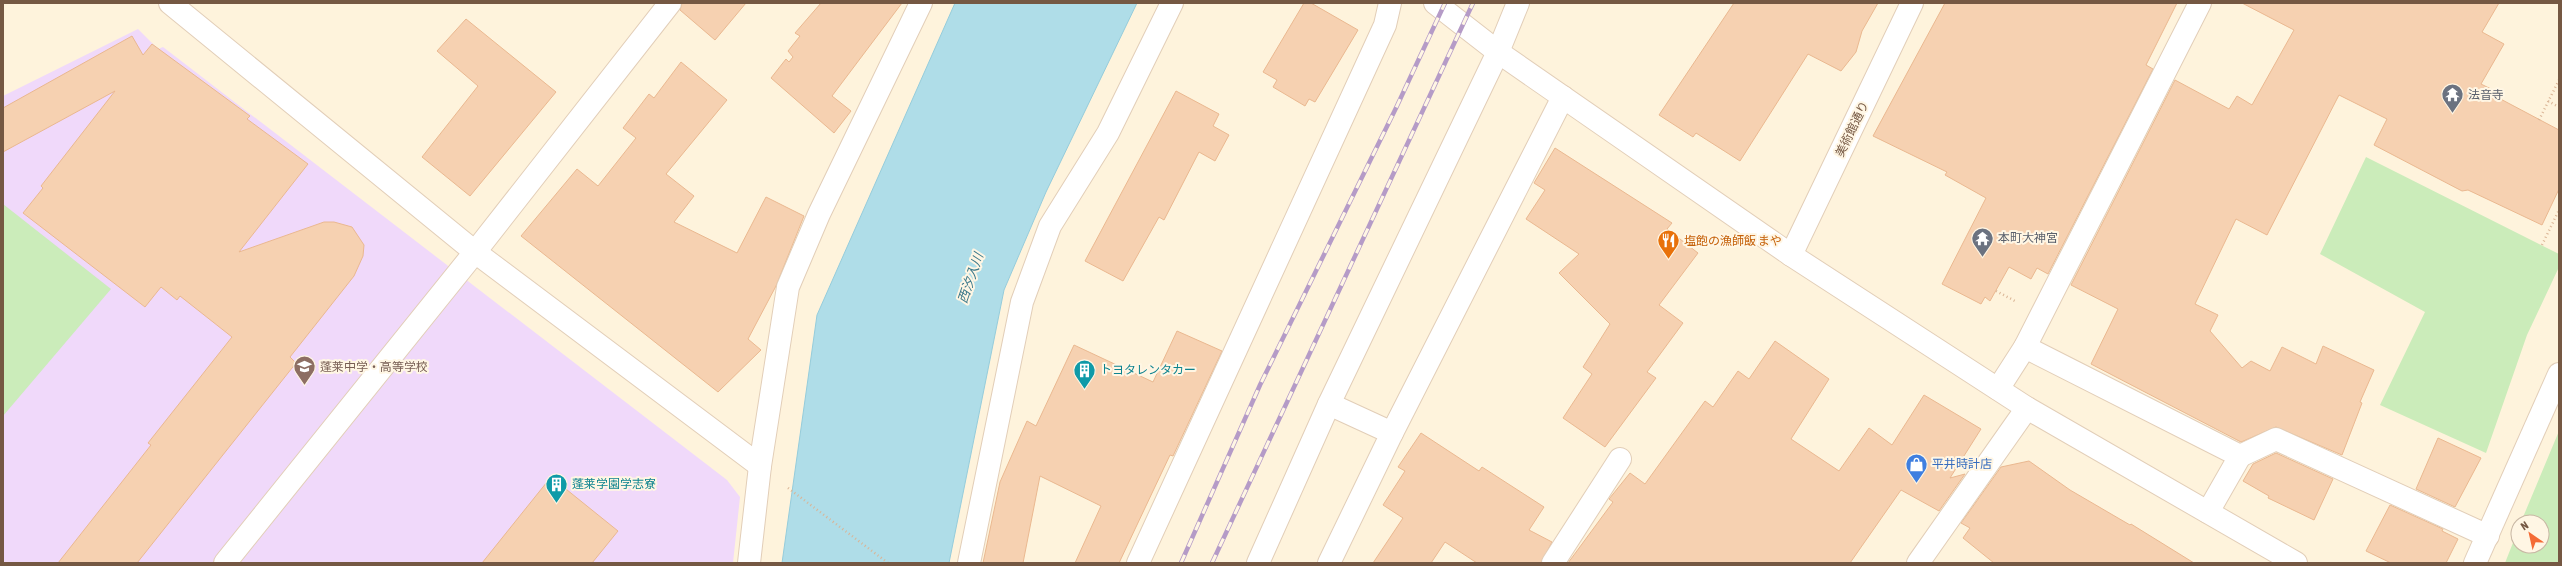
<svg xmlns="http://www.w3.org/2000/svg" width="2562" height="566" viewBox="0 0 2562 566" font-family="'Asap Condensed','Noto Sans JP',sans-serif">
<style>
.education{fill:#f0d9fa}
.green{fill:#cbecba}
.water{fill:#afdde8;stroke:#95ccdb}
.building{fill:#f6d1b1;stroke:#eab890}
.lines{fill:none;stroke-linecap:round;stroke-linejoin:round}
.minor-casing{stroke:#e2ceb8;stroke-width:24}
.path{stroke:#dab495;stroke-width:2.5;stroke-dasharray:1 3;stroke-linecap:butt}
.minor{stroke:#fff;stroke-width:22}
.rail-casing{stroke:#b59bc7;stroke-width:4.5}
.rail{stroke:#fff6e4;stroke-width:3;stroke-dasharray:9;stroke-linecap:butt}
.labels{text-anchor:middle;stroke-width:4;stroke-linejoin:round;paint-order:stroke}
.worship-label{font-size:12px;fill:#5b616d;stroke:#fff6e4;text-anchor:start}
.street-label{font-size:12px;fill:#755843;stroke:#fff6e4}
.food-label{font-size:12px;fill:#c56008;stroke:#fff6e4;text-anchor:start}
.education-label{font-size:12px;fill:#785e54;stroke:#fff6e4;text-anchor:start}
.culture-label{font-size:12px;fill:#0d838f;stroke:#fff6e4;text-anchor:start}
.shop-label{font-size:12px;fill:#366cbe;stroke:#fff6e4;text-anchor:start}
.water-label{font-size:13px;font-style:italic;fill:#3c798b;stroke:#fff6e4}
</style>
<rect width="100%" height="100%" fill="#fef3dc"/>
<!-- education -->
<polygon class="education" points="138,29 158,49 163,47 727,480 740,497 733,563 3,563 3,96"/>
<!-- green -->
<g class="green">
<polygon points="2366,157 2559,254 2559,267 2527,335 2486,453 2380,405 2425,312 2320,254"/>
<polygon points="3,204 111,289 3,416"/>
<polygon points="2559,431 2559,563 2505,563 2518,530 2518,546 2542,546 2542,522 2521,522"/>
</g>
<!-- water -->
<polygon class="water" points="955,3 1137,3 1046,192 1004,290 949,563 782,563 817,315"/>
<!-- building -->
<g class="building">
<polygon points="682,3 746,3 715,40 680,10"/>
<polygon points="821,3 902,3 832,96 851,111 834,133 771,78 786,59 789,62 793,57 788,51 800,36 795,33"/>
<polygon points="1304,3 1311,3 1358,30 1315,102 1309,99 1305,106 1273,87 1277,80 1263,72"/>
<polygon points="1734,3 1878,3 1862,31 1856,52 1841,71 1808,54 1740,161 1696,133 1693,137 1659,115"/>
<polygon points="1945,3 2177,3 2146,65 2153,69 2048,274 2037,268 2031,279 2009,267 1990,301 1985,297 1981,304 1942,284 1986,198 1945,175 1947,172 1873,136"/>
<polygon points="2242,3 2499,3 2482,32 2504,44 2481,84 2495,91 2493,95 2559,130 2559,189 2542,225 2468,190 2462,191 2374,145 2387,119 2339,95 2267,235 2236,219 2195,304 2218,315 2210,331 2242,368 2251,361 2270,371 2282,347 2316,364 2323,346 2374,370 2360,402 2362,403 2342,455 2276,427 2241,442 2091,364 2118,309 2071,285 2175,80 2229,109 2237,96 2252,105 2294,30"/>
<polygon points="466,19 556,92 470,196 422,157 478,86 437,51"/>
<polygon points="132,36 143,55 152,44 250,116 247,119 308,164 239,252 324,222 334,222 352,227 364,245 363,256 354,276 290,357 296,363 137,563 58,563 151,445 148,443 232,337 180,296 177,300 161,287 145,307 23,213 43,188 41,186 115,91 3,152 3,108"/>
<polygon points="681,62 727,100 666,174 694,196 674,222 737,253 766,197 804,216 776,286 748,339 761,350 718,392 521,236 577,169 598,186 636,138 623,128 649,94 654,98"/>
<polygon points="1176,91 1219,114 1213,126 1229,135 1215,161 1199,152 1164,220 1159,217 1123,281 1085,261"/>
<polygon points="1555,148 1672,223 1667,229 1698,253 1659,305 1683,323 1647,372 1656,378 1605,447 1563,418 1592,374 1583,367 1610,324 1559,273 1579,254 1526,219 1545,190 1534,183"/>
<polygon points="1177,331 1222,351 1173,456 1170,455 1119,563 1075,563 1101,506 1040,476 1023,563 983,563 1000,482 1027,421 1036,426 1074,345 1153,382"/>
<polygon points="1775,341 1829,379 1791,439 1839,471 1869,428 1892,445 1924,395 1981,429 1950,478 1965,474 1939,511 1901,490 1850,563 1568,563 1613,502 1609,499 1630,473 1645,484 1705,401 1713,407 1738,371 1749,379"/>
<polygon points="1421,433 1479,471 1482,467 1544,507 1529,530 1552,542 1541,563 1477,563 1445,542 1431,563 1373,563 1403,518 1383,505 1405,471 1398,467"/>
<polygon points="2438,438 2481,458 2455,507 2416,489"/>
<polygon points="2276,453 2333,479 2314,520 2268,498 2269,496 2243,481 2253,464"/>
<polygon points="2029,461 2070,490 2130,525 2131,524 2194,563 1994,563 1963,538 1970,528 1961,523 2001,467"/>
<polygon points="551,477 618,531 592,563 482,563"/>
<polygon points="2390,505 2443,529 2442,531 2458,539 2446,563 2391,563 2366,551"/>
</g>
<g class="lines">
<defs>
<g id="minor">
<polyline points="170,3 475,252 760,466"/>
<polyline points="1435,3 1498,52 1791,255 2027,408 2296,563"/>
<polyline points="1791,255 1912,3"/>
<polyline points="2025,347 2240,456 2208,512"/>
<polyline points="1998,389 2025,347 2200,3"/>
<polyline points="1329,404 1392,433 1329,563"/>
<polyline points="1392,433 1563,97"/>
<polyline points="2240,456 2276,439 2488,536"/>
<polyline points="225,563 475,252 670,3"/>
<polyline points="749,563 760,466 788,287 819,214 921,3"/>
<polyline points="969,563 1022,302 1050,226 1108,133 1172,3"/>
<polyline points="1138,563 1385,25 1390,3"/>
<polyline points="1258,563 1329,404 1498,52 1518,3"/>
<polyline points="1553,563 1620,459"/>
<polyline points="1918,563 2027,408"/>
<polyline points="2475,563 2559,374"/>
</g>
</defs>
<!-- minor casing -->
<use href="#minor" class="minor-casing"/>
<!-- path -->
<g class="path">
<polyline points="2548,101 2559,107"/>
<polyline points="2539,120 2559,80"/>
<polyline points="2542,245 2559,210"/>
<polyline points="1996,291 2015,301"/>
<polyline points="788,488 888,563"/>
</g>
<!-- minor -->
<use href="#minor" class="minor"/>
<defs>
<g id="rail">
<polyline points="1181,563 1260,385 1396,108 1445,3"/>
<polyline points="1212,563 1473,3"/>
</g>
</defs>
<!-- rail casing -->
<use href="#rail" class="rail-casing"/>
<!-- rail -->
<use href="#rail" class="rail"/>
</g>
<!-- icons -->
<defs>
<symbol id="temple-pin" viewBox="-11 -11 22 30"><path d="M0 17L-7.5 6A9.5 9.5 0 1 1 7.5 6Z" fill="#6b7280" stroke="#fff6e4"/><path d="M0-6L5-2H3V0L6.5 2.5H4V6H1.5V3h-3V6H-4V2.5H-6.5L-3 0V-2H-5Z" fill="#fff"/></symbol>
<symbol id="restaurant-pin" viewBox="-11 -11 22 30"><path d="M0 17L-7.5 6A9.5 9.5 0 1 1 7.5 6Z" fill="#e8710a" stroke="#fff6e4"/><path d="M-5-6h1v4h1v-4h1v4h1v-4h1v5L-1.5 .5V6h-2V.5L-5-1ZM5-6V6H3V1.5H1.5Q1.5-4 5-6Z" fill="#fff"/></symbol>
<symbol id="school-pin" viewBox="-11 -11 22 30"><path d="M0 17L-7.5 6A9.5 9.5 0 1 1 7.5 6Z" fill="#8d6e63" stroke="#fff6e4"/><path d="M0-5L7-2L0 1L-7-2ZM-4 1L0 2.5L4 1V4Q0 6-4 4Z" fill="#fff"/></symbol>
<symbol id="building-pin" viewBox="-11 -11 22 30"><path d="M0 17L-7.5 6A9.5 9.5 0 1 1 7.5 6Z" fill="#0f9aa8" stroke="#fff6e4"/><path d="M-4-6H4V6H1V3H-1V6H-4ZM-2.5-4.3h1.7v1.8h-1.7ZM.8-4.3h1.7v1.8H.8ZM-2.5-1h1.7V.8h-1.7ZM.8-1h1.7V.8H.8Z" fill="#fff"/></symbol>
<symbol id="shop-pin" viewBox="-11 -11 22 30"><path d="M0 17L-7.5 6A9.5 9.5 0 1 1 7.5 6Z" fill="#3f7fe0" stroke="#fff6e4"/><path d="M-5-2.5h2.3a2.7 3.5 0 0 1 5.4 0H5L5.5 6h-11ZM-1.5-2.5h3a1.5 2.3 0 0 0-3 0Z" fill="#fff"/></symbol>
</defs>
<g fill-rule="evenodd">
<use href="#temple-pin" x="2440" y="82" width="25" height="34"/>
<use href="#temple-pin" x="1970" y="226" width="25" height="34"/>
<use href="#restaurant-pin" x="1656" y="228" width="25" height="34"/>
<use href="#school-pin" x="292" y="354" width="25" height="34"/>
<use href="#building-pin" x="1072" y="358" width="25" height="34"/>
<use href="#shop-pin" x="1904" y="452" width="25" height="34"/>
<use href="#building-pin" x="544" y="472" width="25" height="34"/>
</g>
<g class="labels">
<!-- worship labels -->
<g class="worship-label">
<text x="2468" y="99">法音寺</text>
<text x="1998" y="242">本町大神宮</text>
</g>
<!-- street labels -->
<g class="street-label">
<text transform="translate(1852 129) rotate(-64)" y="4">美術館通り</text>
</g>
<!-- food labels -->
<g class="food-label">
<text x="1684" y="245">塩飽の漁師飯 まや</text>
</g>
<!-- education labels -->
<g class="education-label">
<text x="320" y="371">蓬莱中学・高等学校</text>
</g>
<!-- culture labels -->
<g class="culture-label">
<text x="1100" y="374">トヨタレンタカー</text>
<text x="572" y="488">蓬莱学園学志寮</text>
</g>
<!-- shop labels -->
<g class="shop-label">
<text x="1932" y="468">平井時計店</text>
</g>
<!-- water labels -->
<g class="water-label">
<text transform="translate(970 278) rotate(-71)" y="5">西汐入川</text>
</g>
</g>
<!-- border -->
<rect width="2562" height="566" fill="none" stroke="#755843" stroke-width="8"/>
<!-- north arrow -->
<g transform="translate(2530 534) rotate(326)"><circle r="19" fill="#fff6e4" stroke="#c8b7a4"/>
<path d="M0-3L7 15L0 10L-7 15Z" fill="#f46b35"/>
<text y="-6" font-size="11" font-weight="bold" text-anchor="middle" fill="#755843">N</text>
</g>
</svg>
